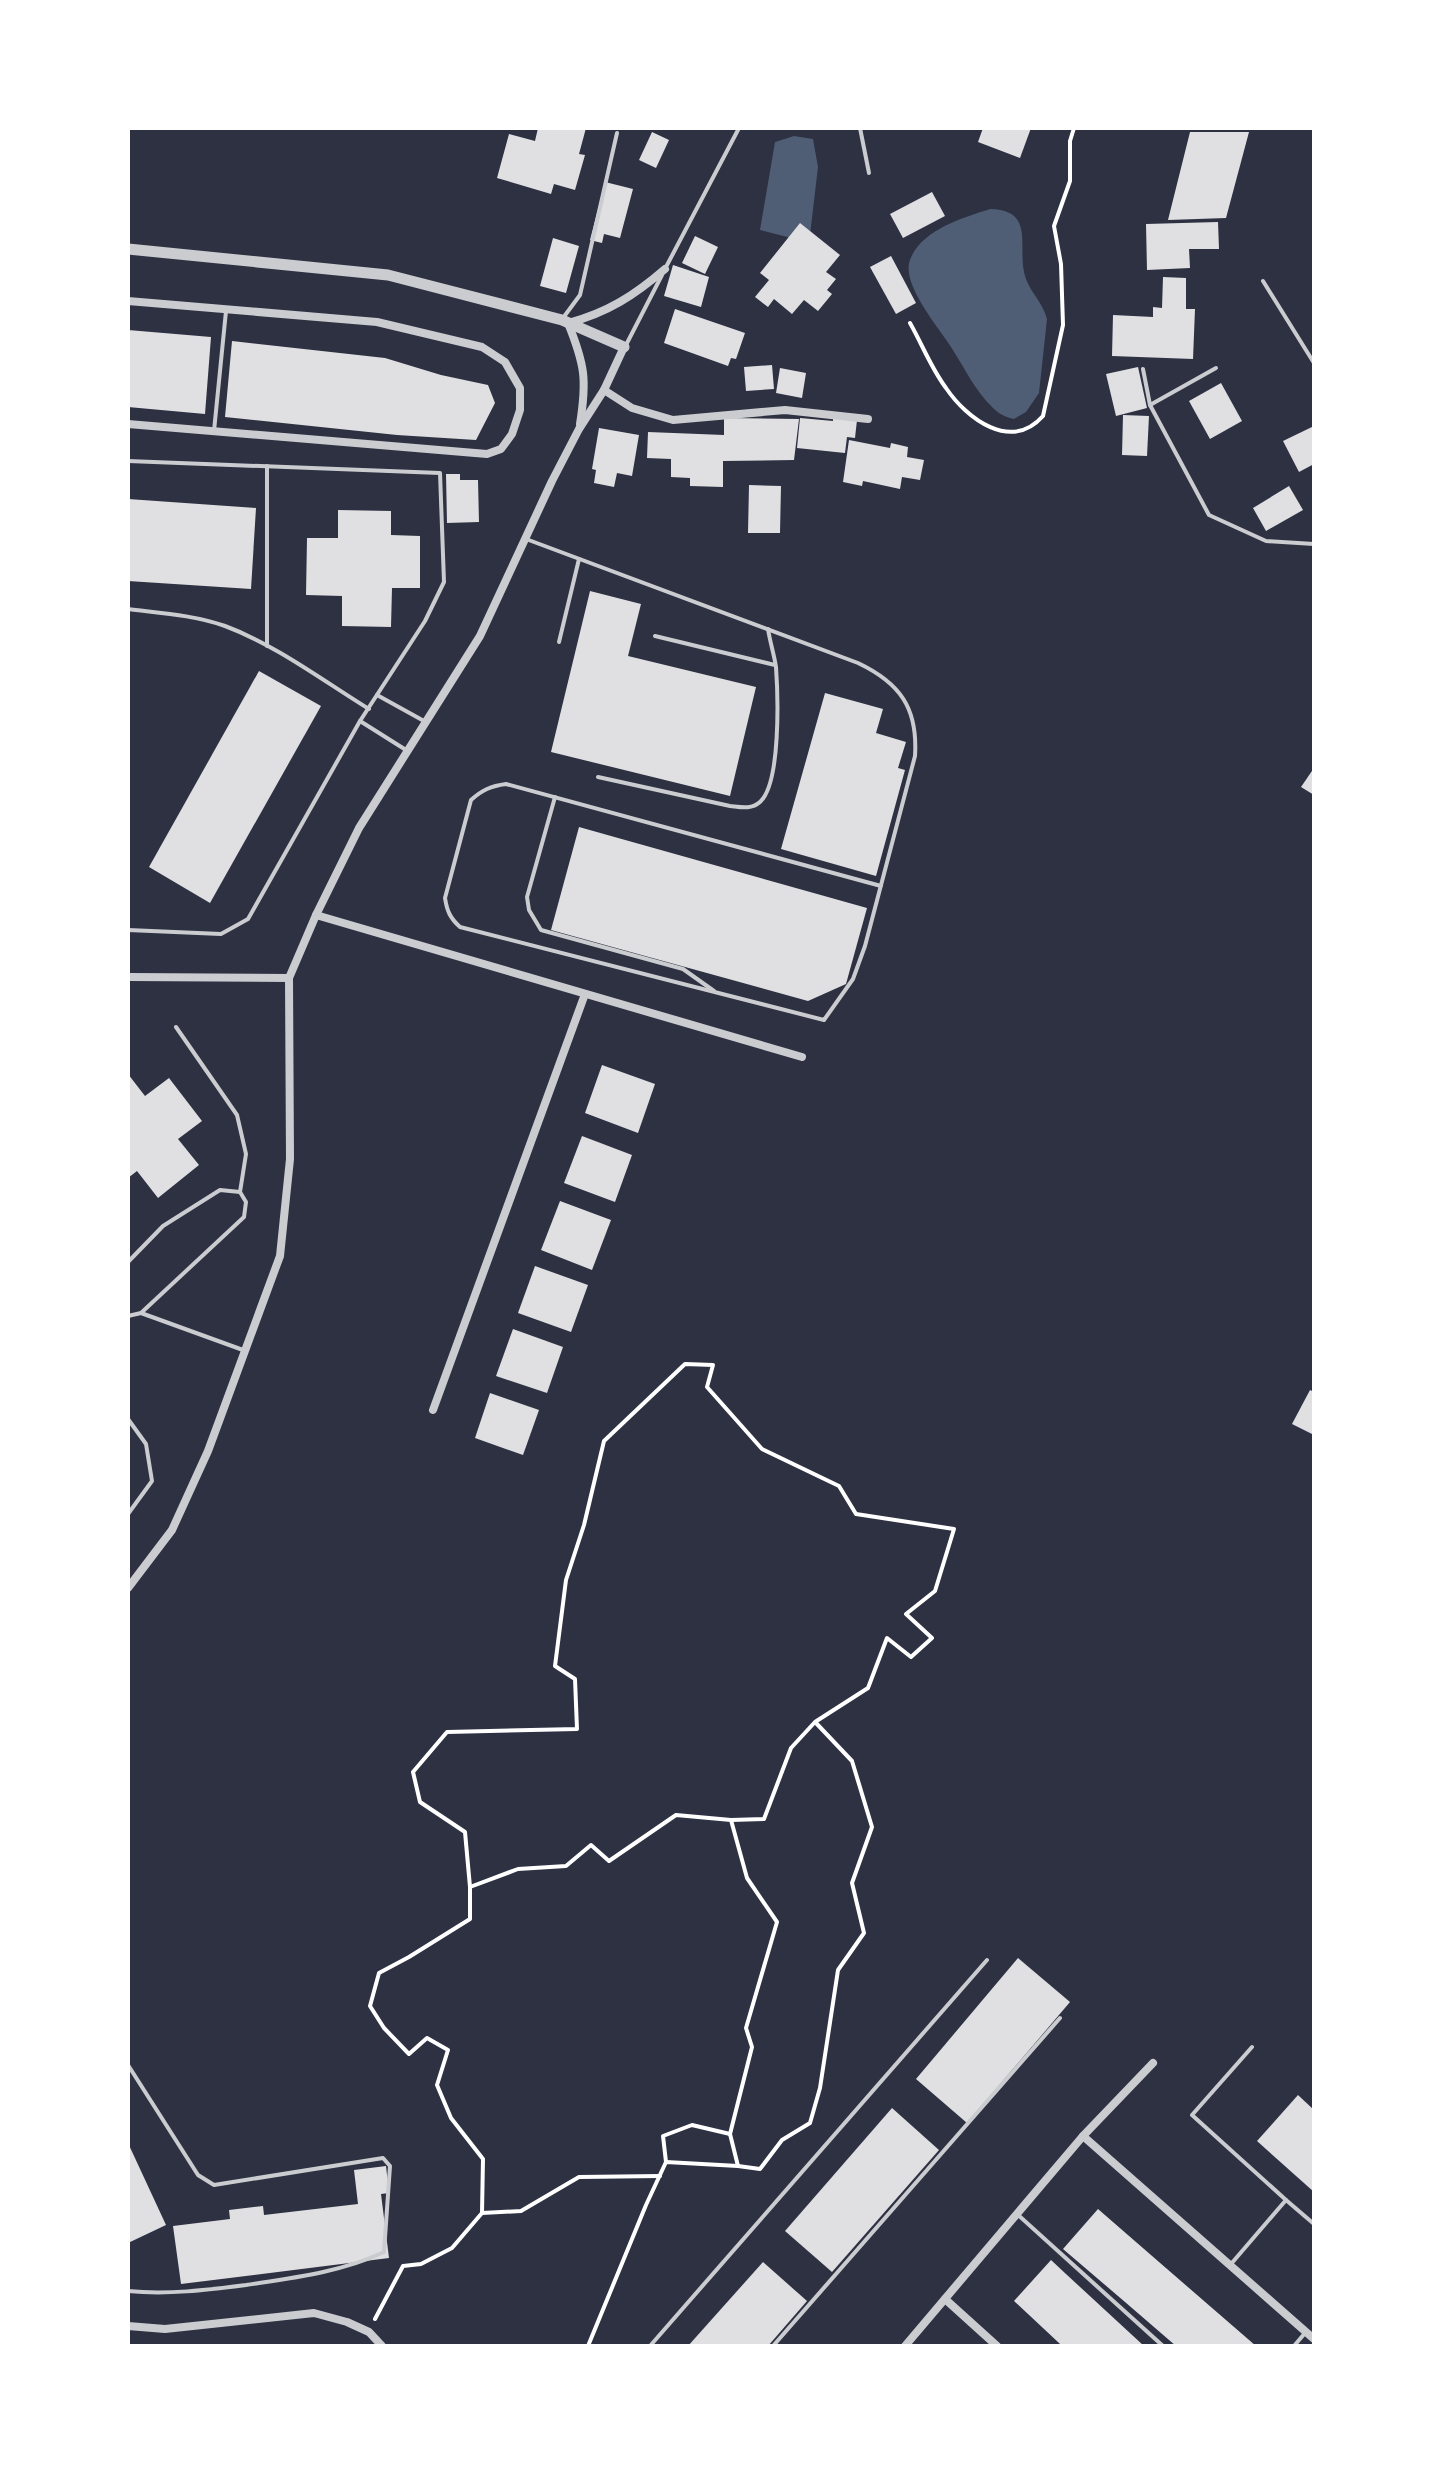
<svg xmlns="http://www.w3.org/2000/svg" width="1442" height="2474" viewBox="0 0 1442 2474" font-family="'Alegreya Sans',sans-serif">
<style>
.water{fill:#4f5d75}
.building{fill:#e0e0e3}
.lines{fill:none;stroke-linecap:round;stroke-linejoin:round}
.path{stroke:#fff;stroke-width:4}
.service{stroke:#caccd0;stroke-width:4}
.minor{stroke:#caccd0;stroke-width:8}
.tertiary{stroke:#caccd0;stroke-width:11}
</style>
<rect width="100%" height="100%" fill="#2d3142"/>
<!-- water -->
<g class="water">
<polygon points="794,136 813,139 818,167 810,235 795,239 760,230 775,142"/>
<path d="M990 209C1038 210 1015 250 1026 279 1031 293 1043 303 1047 319L1039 393 1026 412 1014 419C1005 417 999 414 993 408 975 391 964 367 951 347 941 332 929 317 920 301 914 290 905 273 910 260 921 230 962 218 990 209Z"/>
</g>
<!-- building -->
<g class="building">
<polygon points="538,128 586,128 579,154 585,155 575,190 554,184 551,194 497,178 509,134 535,141"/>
<polygon points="983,128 1031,128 1020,158 978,142"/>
<polygon points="652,132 669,140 656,168 639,160"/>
<polygon points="1190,132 1249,132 1226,218 1168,220"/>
<polygon points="605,182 633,189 620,238 604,234 602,243 590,240"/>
<polygon points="932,192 945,216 903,238 890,214"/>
<polygon points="1218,222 1219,249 1189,249 1190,268 1147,270 1146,224"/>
<polygon points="800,223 840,255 826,272 836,279 827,290 832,294 818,311 804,300 792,314 774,299 768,307 755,297 769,280 760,273"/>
<polygon points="695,236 718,247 705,274 682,263"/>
<polygon points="553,238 579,246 566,293 540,286"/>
<polygon points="891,256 916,303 896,314 870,267"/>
<polygon points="673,265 709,277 701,307 664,296"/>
<polygon points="1163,277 1186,278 1186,309 1195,309 1193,359 1112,356 1113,315 1153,317 1153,307 1162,308"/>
<polygon points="675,309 745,333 736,359 731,358 728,366 664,343"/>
<polygon points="128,330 211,337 205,414 128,407"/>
<polygon points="232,341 385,358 441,375 488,385 495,403 476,440 397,435 225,417"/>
<polygon points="772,365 774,389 746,391 744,367"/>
<polygon points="1138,367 1147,408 1116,416 1106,374"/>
<polygon points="780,368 806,373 802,398 776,393"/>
<polygon points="1221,383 1242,421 1210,439 1189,401"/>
<polygon points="1123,415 1149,416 1147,456 1122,455"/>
<polygon points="724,418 799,419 794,460 723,461 723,487 690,486 690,478 671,477 671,459 647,458 648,432 724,435"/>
<polygon points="800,418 833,421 833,418 857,420 855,438 847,437 845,453 797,448"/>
<polygon points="1314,426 1314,464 1299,472 1283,441"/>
<polygon points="599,428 639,435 632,476 617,473 614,487 594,483 596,470 592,469"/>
<polygon points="849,440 890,448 891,443 908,447 907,457 924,460 920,480 902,477 900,489 863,481 862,486 843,482"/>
<polygon points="446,474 460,474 460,480 478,480 479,522 447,523"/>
<polygon points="749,485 781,486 780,533 748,533"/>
<polygon points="1289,486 1303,510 1266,531 1253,508"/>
<polygon points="128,499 256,508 251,589 128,581"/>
<polygon points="338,510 391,511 391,535 420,536 420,588 392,588 391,627 342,626 342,596 306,595 307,538 338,538"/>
<polygon points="590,591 641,604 628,656 756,687 730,796 551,752"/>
<polygon points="259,671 321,706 210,903 149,867"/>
<polygon points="825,693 883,709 876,733 906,742 898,768 905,770 876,876 781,849"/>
<polygon points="1314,768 1314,795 1301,787"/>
<polygon points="579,827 867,908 846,984 808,1001 551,930"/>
<polygon points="602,1065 655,1084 638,1133 585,1113"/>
<polygon points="128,1074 145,1096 169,1078 202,1121 178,1139 199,1165 158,1198 137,1171 128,1178"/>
<polygon points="582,1136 632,1155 615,1202 564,1183"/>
<polygon points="560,1201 611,1220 592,1270 541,1250"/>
<polygon points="535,1266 588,1285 571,1332 518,1313"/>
<polygon points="513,1329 563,1347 547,1393 496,1376"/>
<polygon points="1310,1390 1314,1392 1314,1435 1292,1424"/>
<polygon points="490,1393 539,1410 523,1455 475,1438"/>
<polygon points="1018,1958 1070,2002 967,2123 916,2079"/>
<polygon points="1298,2095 1314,2110 1314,2192 1257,2141"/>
<polygon points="892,2108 939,2150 832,2272 785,2231"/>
<polygon points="128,2143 166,2225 128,2243"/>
<polygon points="386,2166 389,2193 381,2194 389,2258 181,2284 173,2226 230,2219 229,2210 263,2206 264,2215 358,2204 354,2170"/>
<polygon points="1098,2209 1159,2262 1256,2346 1176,2346 1125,2302 1063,2249"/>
<polygon points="1051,2260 1066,2274 1144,2346 1062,2346 1059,2343 1014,2301"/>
<polygon points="763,2262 807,2301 768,2346 688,2346"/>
</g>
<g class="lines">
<!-- path -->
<g class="path">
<path d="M910 323C922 344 931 368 946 388 967 419 1011 452 1043 416L1063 325 1061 264 1054 226 1070 181V141L1074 128"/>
<polyline points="470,1887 465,1832 420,1802 413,1772 447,1732 577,1729 575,1679 555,1666 566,1580 584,1525 604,1441 685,1364 713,1365 707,1387 762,1449 839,1486 856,1514 954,1529 935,1591 906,1614 932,1638 911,1657 887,1638 868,1688 815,1722 791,1748 764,1819 731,1820"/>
<polyline points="666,2162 663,2136 692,2125 730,2134"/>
<polyline points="738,2166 760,2169 782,2140 810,2123 820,2088 838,1970 864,1933 852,1883 872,1827 852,1761 816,1723"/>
<polyline points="482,2213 521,2211 579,2177 660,2176"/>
<polyline points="375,2319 403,2266 421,2264 452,2248 482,2213 483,2159 451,2118 437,2085 448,2050 427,2038 409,2054 384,2028 370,2006 379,1973 409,1957 470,1919 470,1887 518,1869 566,1866 591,1845 609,1861 676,1815 731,1820 747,1878 777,1922 746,2028 752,2047 730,2134 738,2166 666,2162 646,2205 588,2346"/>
</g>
<!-- service -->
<g class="service">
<polyline points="860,128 869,173"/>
<polyline points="666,267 739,128"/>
<polyline points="1263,281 1314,363"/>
<polyline points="563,318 580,295 617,133"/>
<polyline points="626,345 662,275"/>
<polyline points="1143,369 1150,405 1209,515 1266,541 1314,544"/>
<polyline points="1150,405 1216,368"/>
<polyline points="214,431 226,311"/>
<polyline points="128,461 440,473 444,582 425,621 360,721 248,919 221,934 128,930"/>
<path d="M526 539 858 663C900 683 918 708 915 756L865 946 853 979 824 1020 460 927C450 918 447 911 445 898L471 800C482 790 491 786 506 784L881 886"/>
<path d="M128 609C160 613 194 615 225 626 276 645 322 680 369 709"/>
<polyline points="655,636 775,665"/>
<polyline points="559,642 579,559"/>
<polyline points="267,646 267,466"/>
<polyline points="377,695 424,721"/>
<polyline points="360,721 406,750"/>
<path d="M598 777 730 806C740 807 751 810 760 802 781 783 778 695 776 667 774 654 770 642 768 629"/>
<polyline points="555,797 527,897 529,910 541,930 683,969 714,991"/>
<polyline points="128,1262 163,1226 220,1190 240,1192"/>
<polyline points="141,1313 244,1217 246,1202 240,1192 246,1154 237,1115 176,1027"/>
<polyline points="128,1316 141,1313 243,1350"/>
<polyline points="128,1419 146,1444 152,1481 128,1514"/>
<path d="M128 2065 198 2175 214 2185 383 2158 390 2166 384 2252C342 2272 292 2278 246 2285 207 2290 167 2295 128 2291"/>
<polyline points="1286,2200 1314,2224"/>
<polyline points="1017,2214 1163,2346"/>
<polyline points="1231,2264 1286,2200 1192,2115 1252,2047"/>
<polyline points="650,2346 987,1960"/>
<polyline points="773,2346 1060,2018"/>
<polyline points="1294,2346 1305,2333"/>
</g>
<!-- minor -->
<g class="minor">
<polyline points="128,301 377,322 482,347 505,362 520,388 520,410 512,434 501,449 487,454 128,424"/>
<polyline points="604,390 632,408 673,420 785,410 868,419"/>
<path d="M580 424C587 380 585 365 568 323 607 313 635 295 665 269"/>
<polyline points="316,915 802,1057"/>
<polyline points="128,977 289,978"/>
<polyline points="433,1410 585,994"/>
<polyline points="128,1588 172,1530 208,1451 280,1256 290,1159 289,978 316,915 359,828 480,636 552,481 579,429 604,390 624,347"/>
<polyline points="1083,2136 1314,2339"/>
<polyline points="945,2299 997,2346"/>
<polyline points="128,2326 165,2329 314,2313 347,2322 369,2332 382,2346"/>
<polyline points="905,2346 1083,2136 1153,2063"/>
</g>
<!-- tertiary -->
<polyline class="tertiary" points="128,249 388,275 562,320 624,347"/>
</g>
<!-- border -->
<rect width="1442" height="2474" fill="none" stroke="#ffffff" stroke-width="260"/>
</svg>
